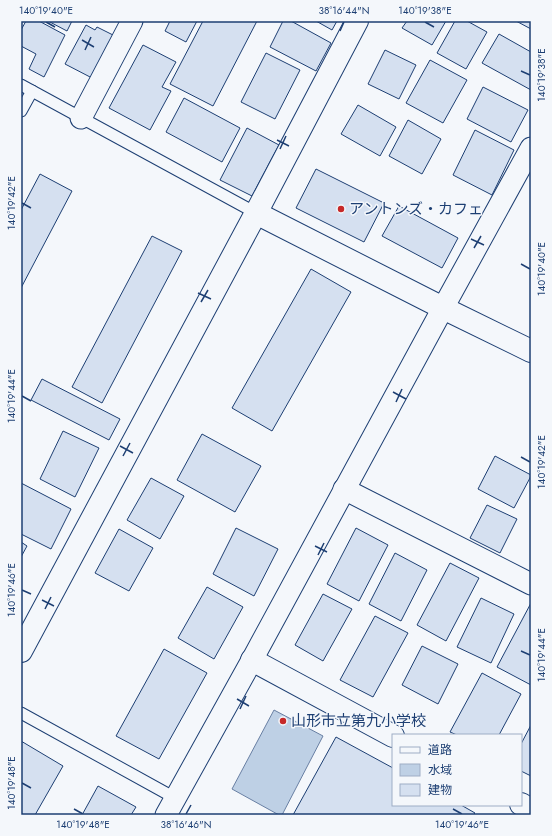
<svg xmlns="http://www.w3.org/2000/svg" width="552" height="836" viewBox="0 0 552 836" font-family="Jost,'Noto Sans JP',sans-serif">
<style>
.water{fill:#bed0e5;stroke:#687fa3}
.building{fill:#d5e0f0;stroke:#1d3f73}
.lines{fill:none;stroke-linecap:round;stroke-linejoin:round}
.service-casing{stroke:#1d3f73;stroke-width:13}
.minor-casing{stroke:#1d3f73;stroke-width:23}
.tertiary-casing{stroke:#1d3f73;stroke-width:24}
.service{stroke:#f4f7fb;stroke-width:11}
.minor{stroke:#f4f7fb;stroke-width:21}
.tertiary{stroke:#f4f7fb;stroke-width:22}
.ticks{fill:none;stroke:#1d3f73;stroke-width:1.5}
.poi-dot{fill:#c62828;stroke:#f4f7fb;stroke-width:1.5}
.labels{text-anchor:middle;stroke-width:3;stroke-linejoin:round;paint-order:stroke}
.poi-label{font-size:15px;fill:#1d3f73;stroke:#f4f7fb;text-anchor:start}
.neatline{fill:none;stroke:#1d3f73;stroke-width:1.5}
.ticks-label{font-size:10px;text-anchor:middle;fill:#1d3f73}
</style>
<rect width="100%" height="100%" fill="#f4f7fb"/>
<!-- water -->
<polygon class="water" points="274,710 323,736 282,815 279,815 232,789"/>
<!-- building -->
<g class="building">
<polygon points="26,21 39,21 65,35 44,77 29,69 36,54 21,46 21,30"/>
<polygon points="48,21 72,21 67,31"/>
<polygon points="170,21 197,21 186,42 165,31"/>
<polygon points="203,21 257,21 213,106 170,84"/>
<polygon points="283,21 291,21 331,43 316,71 270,47"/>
<polygon points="316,21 337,21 332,30"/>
<polygon points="407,21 446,21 432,45 402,28"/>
<polygon points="455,21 467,21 487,32 466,69 437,53"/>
<polygon points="516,21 531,21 531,29"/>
<polygon points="86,25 95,30 97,27 113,35 92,78 65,64"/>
<polygon points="499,34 531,52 531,90 482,63"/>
<polygon points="143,45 176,62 162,87 171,91 150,130 109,108"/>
<polygon points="385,50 416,65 399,99 368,84"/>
<polygon points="266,53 300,70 275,119 241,102"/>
<polygon points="430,60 467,80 443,123 406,103"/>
<polygon points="483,87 528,110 511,142 467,119"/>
<polygon points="184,98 240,128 222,162 166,132"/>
<polygon points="358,105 396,127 380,156 341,134"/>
<polygon points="408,120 441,139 422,174 389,156"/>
<polygon points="247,128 279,145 252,196 220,180"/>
<polygon points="475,130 514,150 492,195 453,175"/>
<polygon points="316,169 384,203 364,242 296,208"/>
<polygon points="40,174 72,191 21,288 21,210"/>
<polygon points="399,206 458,238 442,268 382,236"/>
<polygon points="152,236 182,251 102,403 72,387"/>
<polygon points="311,269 351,292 272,431 232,408"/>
<polygon points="42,379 120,419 109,440 31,400"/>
<polygon points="63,431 99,448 75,497 40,479"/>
<polygon points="202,434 261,466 235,512 177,480"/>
<polygon points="495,456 531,475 531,476 514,508 478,489"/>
<polygon points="151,478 184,496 160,539 127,520"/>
<polygon points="21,483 71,509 51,549 21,534"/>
<polygon points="487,505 517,519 500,553 470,538"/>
<polygon points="236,528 278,549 254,596 213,574"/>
<polygon points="356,528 388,545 359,601 327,584"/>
<polygon points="119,529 153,548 129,591 95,573"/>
<polygon points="21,542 27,546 21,557"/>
<polygon points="395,553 427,570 401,621 369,604"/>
<polygon points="450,563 479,578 446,641 417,625"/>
<polygon points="207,587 243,607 214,659 178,638"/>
<polygon points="323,594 352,609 323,661 295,645"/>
<polygon points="481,598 514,614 491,663 457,647"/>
<polygon points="531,603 531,685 497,667"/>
<polygon points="375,616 408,633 373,697 340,680"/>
<polygon points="422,646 458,664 438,704 402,685"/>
<polygon points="164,649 207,673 159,759 116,736"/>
<polygon points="482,673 521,694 499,735 457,735 450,732"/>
<polygon points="531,725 531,776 521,771 521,744"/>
<polygon points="336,737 393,768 393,805 461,805 475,813 473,815 293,815"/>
<polygon points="21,741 63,766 35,815 24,815 21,813"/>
<polygon points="98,786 136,807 131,815 82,815"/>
</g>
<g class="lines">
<defs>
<g id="service">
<polyline points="21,85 256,213"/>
<polyline points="21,111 32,91"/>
<polyline points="21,713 175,798"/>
</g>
<g id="minor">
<polyline points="81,118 132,21"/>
<polyline points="344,489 531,584"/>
<polyline points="166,815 252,660 443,308 531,148"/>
</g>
<g id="tertiary">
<polyline points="256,213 443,308 531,351"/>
<polyline points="21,651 256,213 357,21"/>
<polyline points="252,660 393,736"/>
<polyline points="521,804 531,810"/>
</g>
</defs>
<!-- service casing -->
<use href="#service" class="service-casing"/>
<!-- minor casing -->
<use href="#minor" class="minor-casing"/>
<!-- tertiary casing -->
<use href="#tertiary" class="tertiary-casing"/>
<!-- service -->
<use href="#service" class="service"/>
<!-- minor -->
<use href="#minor" class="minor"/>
<!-- tertiary -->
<use href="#tertiary" class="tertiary"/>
</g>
<!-- ticks -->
<path class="ticks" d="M46 22 55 27M425 22 434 27M340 31 344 22M82 40 94 47M85 50 91 37M521 71 530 75M277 140 289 146M280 149 286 136M22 203 31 208M471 239 484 245M474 248 481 236M521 264 530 269M198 293 211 299M201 302 208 290M393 392 406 399M22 396 31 401M396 402 402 389M120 446 133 453M123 456 130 443M521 457 530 462M315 546 327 552M318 555 324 543M22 590 31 594M42 600 54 606M45 609 51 597M521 651 530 655M237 699 249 706M240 709 246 696M22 783 31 788M74 809 83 814M453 809 462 814M186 814 191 805"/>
<!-- markers -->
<g class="poi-dot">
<circle cx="341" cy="209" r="4"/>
<circle cx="283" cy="721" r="4"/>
</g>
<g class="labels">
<!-- poi labels -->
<g class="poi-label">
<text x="349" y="214">アントンズ・カフェ</text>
<text x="291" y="726">山形市立第九小学校</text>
</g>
</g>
<!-- border -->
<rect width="552" height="836" fill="none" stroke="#f4f7fb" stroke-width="44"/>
<!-- legend -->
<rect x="392" y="734" width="130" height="72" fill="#f4f7fb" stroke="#9eadc5"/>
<rect x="400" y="747" width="20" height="6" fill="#f4f7fb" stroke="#9eadc5"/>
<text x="428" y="754" font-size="12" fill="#1d3f73">道路</text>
<rect x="400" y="764" width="20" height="12" fill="#bed0e5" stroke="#9eadc5"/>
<text x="428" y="774" font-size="12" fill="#1d3f73">水域</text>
<rect x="400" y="784" width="20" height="12" fill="#d5e0f0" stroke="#9eadc5"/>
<text x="428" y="794" font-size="12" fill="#1d3f73">建物</text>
<rect x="22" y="22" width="508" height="792" class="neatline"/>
<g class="ticks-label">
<text x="46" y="14">140°19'40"E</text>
<text x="344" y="14">38°16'44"N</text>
<text x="425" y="14">140°19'38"E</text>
<text transform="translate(541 75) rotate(-90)" y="4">140°19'38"E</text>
<text transform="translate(11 203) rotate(-90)" y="4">140°19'42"E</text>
<text transform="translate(541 269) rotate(-90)" y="4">140°19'40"E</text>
<text transform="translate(11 396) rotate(-90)" y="4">140°19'44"E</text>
<text transform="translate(541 462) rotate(-90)" y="4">140°19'42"E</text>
<text transform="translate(11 590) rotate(-90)" y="4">140°19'46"E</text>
<text transform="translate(541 655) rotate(-90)" y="4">140°19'44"E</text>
<text transform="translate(11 783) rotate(-90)" y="4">140°19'48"E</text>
<text x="83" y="828">140°19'48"E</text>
<text x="186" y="828">38°16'46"N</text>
<text x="462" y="828">140°19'46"E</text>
</g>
</svg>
